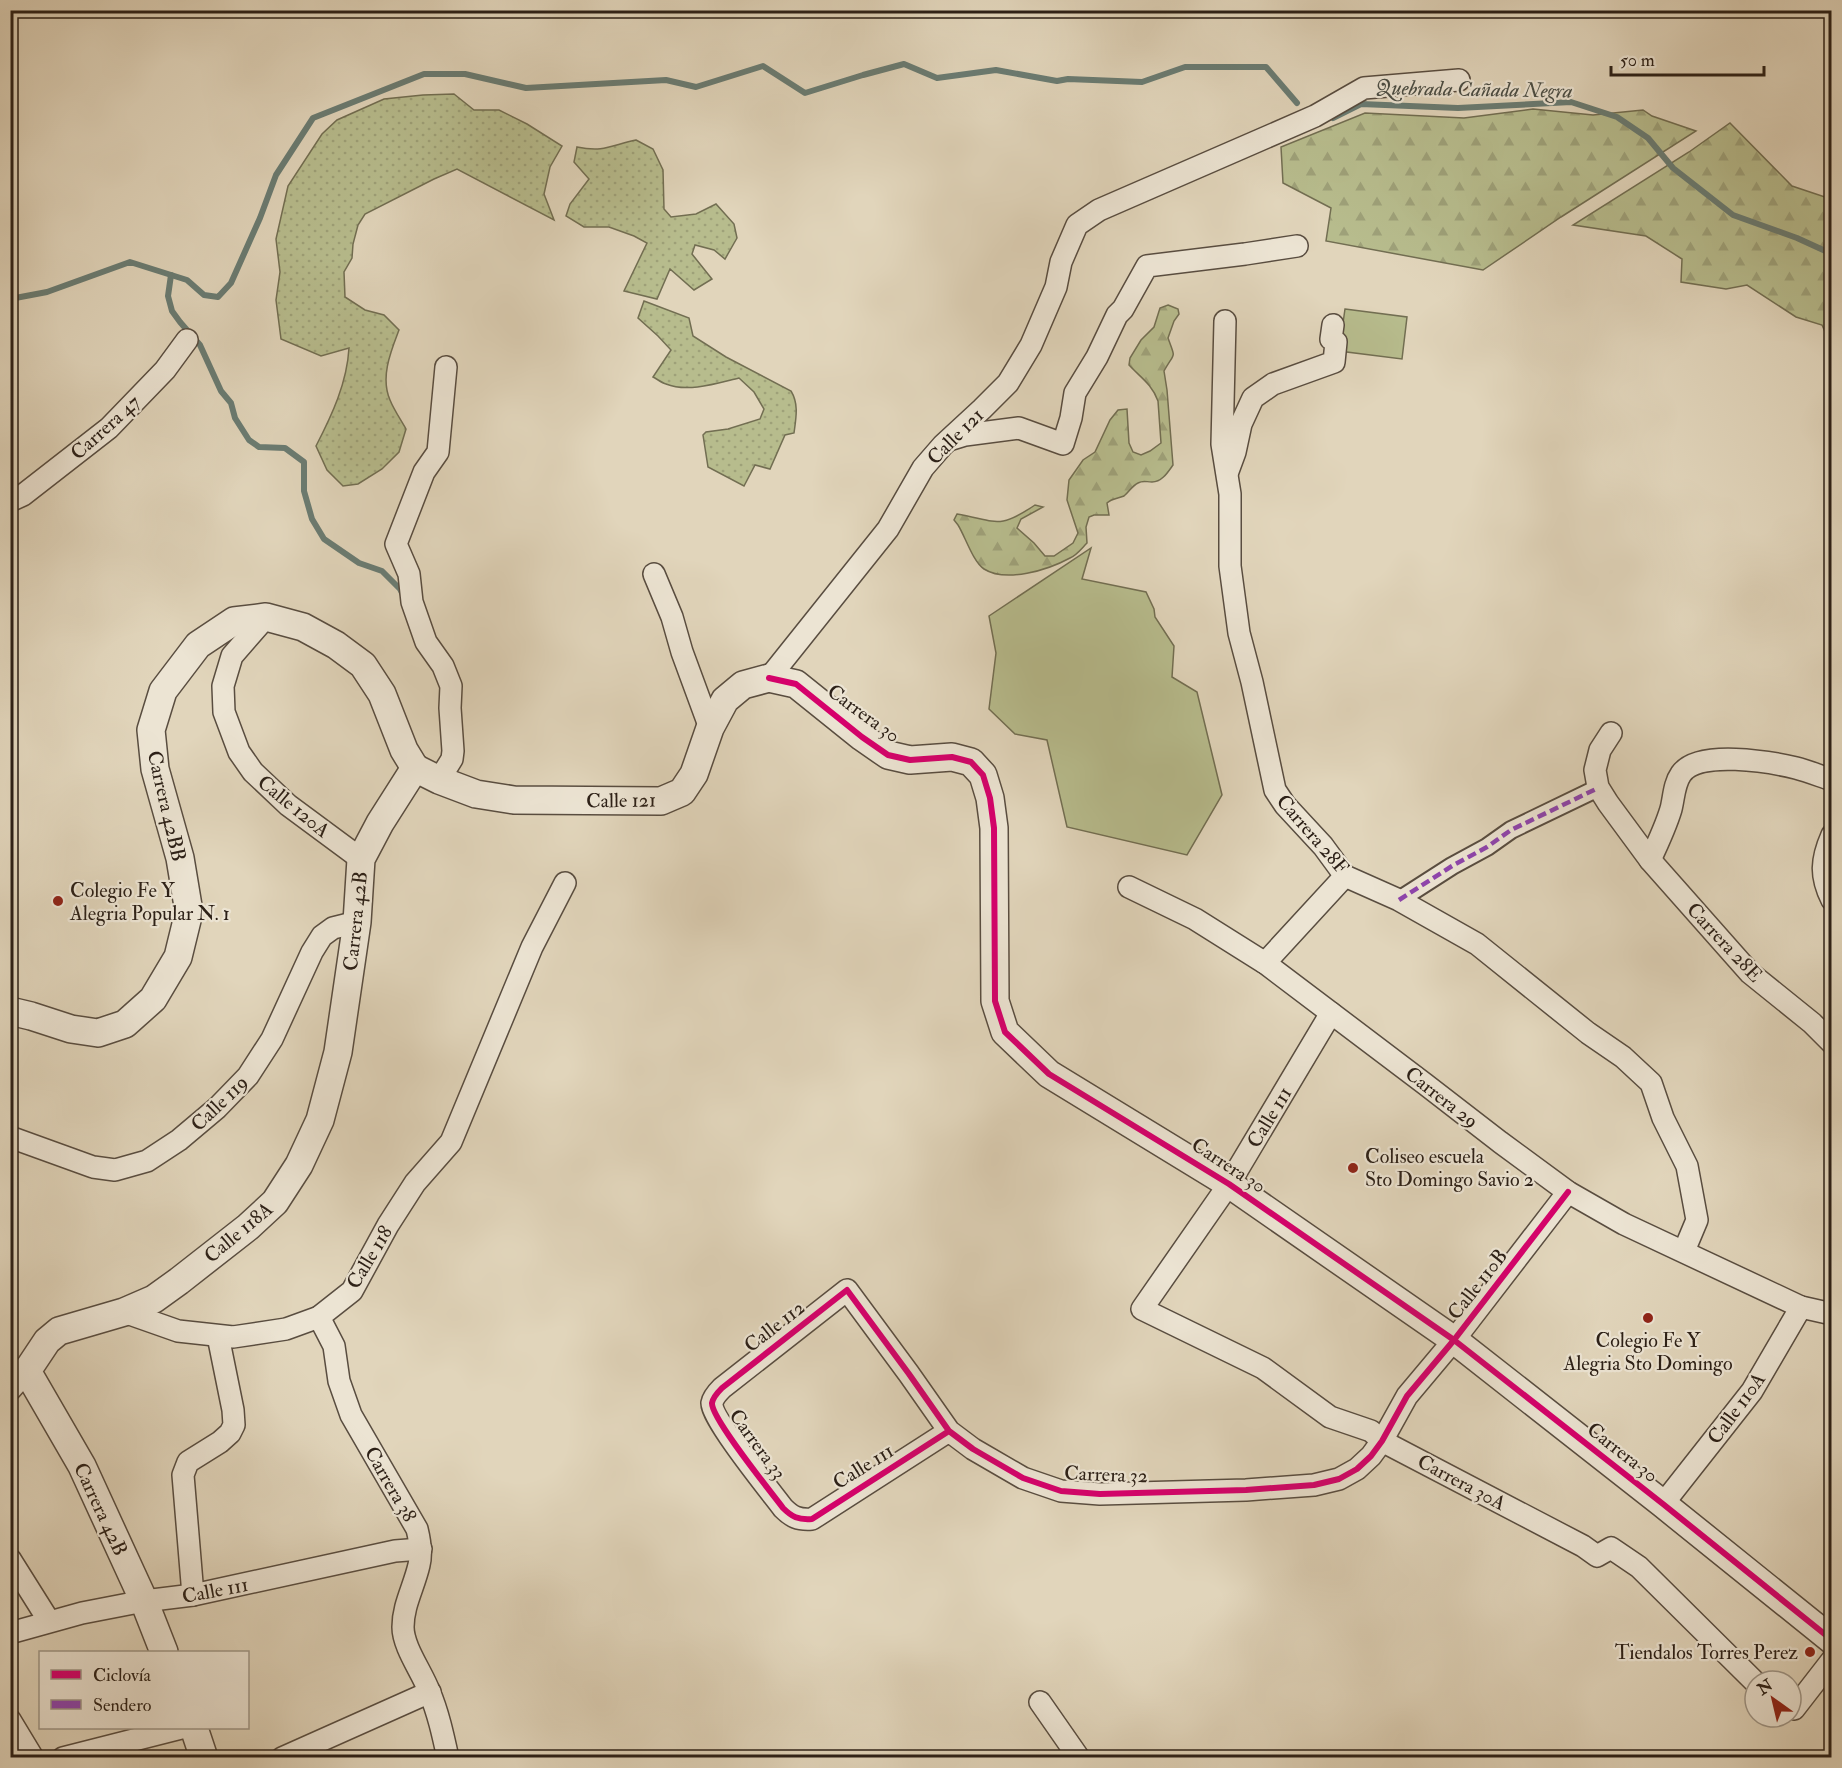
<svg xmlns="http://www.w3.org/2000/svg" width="1842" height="1768" viewBox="0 0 1842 1768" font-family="'IM FELL Double Pica',serif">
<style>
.grass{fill:url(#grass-dots);stroke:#726e52;stroke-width:1.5}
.forest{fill:url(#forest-firs);stroke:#726e52;stroke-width:1.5}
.park{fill:#b7bc8d;stroke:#726e52;stroke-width:1.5}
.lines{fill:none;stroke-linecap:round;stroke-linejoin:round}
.stream{stroke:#6a7c73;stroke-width:6}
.pedestrian-casing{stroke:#594d40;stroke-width:20}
.minor-casing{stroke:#594d40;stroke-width:24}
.tertiary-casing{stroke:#594d40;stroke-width:30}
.pedestrian{stroke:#ece4d3;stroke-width:16}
.minor{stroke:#ece4d3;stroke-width:21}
.tertiary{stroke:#ece4d3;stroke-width:27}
.quiet{stroke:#8e44ad;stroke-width:4.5;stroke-dasharray:9 4.5;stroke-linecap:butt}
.cycleway-casing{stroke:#ece4d3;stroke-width:10}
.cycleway{stroke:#d6006c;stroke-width:6}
.poi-dot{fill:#8f2418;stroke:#ece4d3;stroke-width:2}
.labels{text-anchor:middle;stroke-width:4.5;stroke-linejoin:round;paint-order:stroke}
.street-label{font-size:20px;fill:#2c2017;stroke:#ece4d3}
.poi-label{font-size:20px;fill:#2c2017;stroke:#ece4d3;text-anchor:start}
.water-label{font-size:21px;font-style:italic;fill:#4b4e45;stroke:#ece4d3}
</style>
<defs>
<pattern id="grass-dots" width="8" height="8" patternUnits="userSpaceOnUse" patternTransform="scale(1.5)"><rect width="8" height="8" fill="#b7bc8d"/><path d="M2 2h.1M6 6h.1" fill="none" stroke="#9ea179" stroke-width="1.8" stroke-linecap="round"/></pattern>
<pattern id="forest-firs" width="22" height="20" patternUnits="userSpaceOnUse" patternTransform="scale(1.5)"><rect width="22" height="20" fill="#b7bc8d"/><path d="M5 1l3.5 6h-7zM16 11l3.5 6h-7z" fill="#9ea179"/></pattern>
</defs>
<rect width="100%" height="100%" fill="#e1d5bb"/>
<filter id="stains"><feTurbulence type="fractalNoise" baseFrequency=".00333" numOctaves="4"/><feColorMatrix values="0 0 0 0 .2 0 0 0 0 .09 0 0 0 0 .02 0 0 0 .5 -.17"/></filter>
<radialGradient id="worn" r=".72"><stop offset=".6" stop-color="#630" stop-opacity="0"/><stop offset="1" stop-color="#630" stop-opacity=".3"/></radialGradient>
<!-- grass -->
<g class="grass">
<path d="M454 94 474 110H499L527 124 562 146 550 167 544 194 554 220 457 169 434 179 365 214 358 225 353 244 352 258 344 272 345 297 365 310 384 315 399 330C391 351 380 377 390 400 394 410 401 420 406 429L399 452 382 469 358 484 343 486 327 470 316 446C332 415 347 383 349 348L321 356 281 339 276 300 280 272 276 239 288 186 322 134 337 120 384 99 423 95Z"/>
<path d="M636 140 653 149 663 170 664 209 671 217 696 214 716 204 734 224 737 238 725 259 714 250 695 245 692 254 712 279 694 290 670 269 657 299 624 291 647 243 634 236 609 227H584L566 216 570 204 589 179 574 162 577 147C604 153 612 145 636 140Z"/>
<path d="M644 301 689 318 693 336 726 357 791 391C799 404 796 418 794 433L785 435 770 469 755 465 744 486 708 467 703 435 706 432 728 429 760 419 764 409 754 392 739 378C718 383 688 393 666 384 662 383 657 379 653 377L671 350 658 336 638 318Z"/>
</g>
<!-- forest -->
<g class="forest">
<polygon points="1533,109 1593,115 1643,110 1652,116 1696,131 1561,217 1483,270 1326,241 1331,208 1283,183 1281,147 1365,113 1464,118"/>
<polygon points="1730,123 1792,186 1831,199 1831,345 1822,325 1796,317 1747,285 1726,289 1681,282 1682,259 1646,236 1573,225 1689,152"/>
<path d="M1168 305 1178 309 1179 314 1174 321 1168 338C1176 360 1175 351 1164 371L1167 390 1173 465C1168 472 1162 482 1152 482 1146 482 1143 480 1138 483 1132 486 1129 492 1124 496 1117 499 1112 498 1107 503L1109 515H1094L1089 517 1086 527 1087 543C1082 548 1077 555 1070 558 1048 570 1006 583 984 569 973 562 965 536 958 525L954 520 957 514C997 521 998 530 1035 505L1043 507 1021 519 1017 528 1034 543 1045 556H1054L1073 543 1078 533 1067 500 1069 480 1083 460 1095 452 1110 420 1118 410 1127 409 1129 443 1133 452 1141 455 1150 451 1161 443 1158 401C1152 384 1140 377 1129 365L1130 358 1141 340 1154 327 1160 308Z"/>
</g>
<!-- park -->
<g class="park">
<polygon points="1345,309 1407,317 1402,359 1339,351"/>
<polygon points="1091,548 1082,579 1146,592 1154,609 1155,617 1174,646 1172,677 1197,692 1222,795 1187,855 1067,827 1047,740 1015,734 989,709 996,653 989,616"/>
</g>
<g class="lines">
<!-- stream -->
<g class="stream">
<polyline points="1333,118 1361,104 1458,108 1571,102 1617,117 1648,138 1673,168 1733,215 1797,238 1832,254"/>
<polyline points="171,275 168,296 172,311 180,322 200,345 221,391 231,403 235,418 249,440 259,447 285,448 304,462 304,491 312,519 324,539 359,563 382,571 400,589 403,595"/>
<polyline points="10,299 47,292 130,262 187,280 204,295 218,297 231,283 260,218 276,175 313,118 424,74 465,74 526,88 666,80 696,87 763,66 805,93 863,75 904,64 937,78 996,70 1057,81 1068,79 1142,82 1185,67 1266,67 1297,103"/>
</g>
<defs>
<polyline id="pedestrian" points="1399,900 1452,866 1487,847 1511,830 1596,789 1598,787"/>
<g id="minor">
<polyline points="1225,321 1222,444 1230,494 1230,566 1239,633 1252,682 1275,790 1285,805 1323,846 1345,876 1399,900 1477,944 1588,1033 1623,1057 1651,1083 1663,1118 1687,1166 1697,1220 1684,1251"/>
<polyline points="952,439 965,435 1019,428 1063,444 1071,418 1075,393 1097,357 1117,315 1123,309 1147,266 1245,254 1297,246"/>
<polyline points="1228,471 1235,452 1241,424 1253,398 1273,384 1334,362 1336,342 1331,339 1333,325"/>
<polyline points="10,501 23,495 109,428 165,370 187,340"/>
<polyline points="654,574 672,617 682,652 710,728"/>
<polyline points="266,617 232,656 223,686 224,712 239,752 253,772 288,805 361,859"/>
<polyline points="769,678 888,529 923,468 943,445 982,409 1008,383 1031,345 1056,287 1061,262 1077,225 1099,210 1315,116 1364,88 1459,80"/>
<polyline points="1611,733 1600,750 1595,770 1598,787 1608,803 1650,860 1750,973 1812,1023 1832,1043"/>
<polyline points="439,780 452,759 453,751 450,708 451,686 443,666 426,642 412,602 409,574 396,544 424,472 438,452 446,367"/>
<path d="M1832 835C1821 860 1820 876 1832 900"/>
<path d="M1650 860C1658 843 1666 826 1671 809 1674 797 1674 784 1681 774 1698 749 1771 762 1796 768 1808 771 1820 776 1832 780"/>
<polyline points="1129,887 1195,919 1265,963 1425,1084 1500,1142 1568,1192 1624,1224 1801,1307 1832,1314"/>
<polyline points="1265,963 1345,876"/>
<polyline points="1331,1013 1229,1184 1142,1309 1263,1368 1330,1417 1371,1431 1382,1441 1583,1546 1597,1556 1611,1548 1639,1567 1755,1682"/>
<polyline points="10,1137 93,1167 115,1170 147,1161 179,1140 217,1108 248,1076 272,1039 312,952 322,936 333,928 357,922"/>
<polyline points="124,1312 178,1331 233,1337 286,1329 319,1317 352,1291 388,1225 415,1183 451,1142 532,947 565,883"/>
<path d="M319 1317 334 1346 339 1381 351 1415 417 1529C420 1541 422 1553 419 1565 414 1587 403 1605 403 1627 403 1647 422 1672 429 1691 438 1712 443 1735 448 1758"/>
<polyline points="10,1390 27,1371"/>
<path d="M949 1431 812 1519C798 1520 792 1517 783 1508 771 1492 711 1418 712 1403 713 1397 718 1392 722 1388L847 1290 909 1374 949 1431 973 1449 1023 1478 1061 1491 1100 1494 1246 1490 1314 1485 1339 1479 1357 1469 1371 1456 1382 1441 1407 1396 1454 1340 1568 1192"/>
<polyline points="1663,1504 1752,1391 1801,1307"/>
<polyline points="10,1559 49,1621"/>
<polyline points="193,1595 183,1475 188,1462 220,1442 230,1433 234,1425 233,1410 218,1336"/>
<polyline points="10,1633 82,1613 144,1601 193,1595 395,1551 421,1549"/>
<polyline points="1040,1702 1079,1758"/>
<polyline points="1791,1707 1794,1709 1832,1660"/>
<polyline points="10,1720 33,1758"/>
<polyline points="63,1758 181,1728"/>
<polyline points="282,1758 430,1692"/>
</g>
<g id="tertiary">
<polyline points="415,768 439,780 476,794 514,800 661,801 682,792 694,774 710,728 725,700 743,685 769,678 796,684 862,737 888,755 910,760 952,757 971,762 983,775 990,798 994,828 995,1001 1005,1032 1049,1074 1229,1184 1454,1340 1663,1504 1832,1640"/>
<polyline points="10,1011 31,1016 71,1029 98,1033 125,1024 153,999 178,957 189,912 180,858 155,769 151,730 163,691 198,645 234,621 266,617 303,627 336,645 363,665 382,694 404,750 415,768"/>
<polyline points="164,1652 144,1601 82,1466 27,1371 47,1341 59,1331 124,1312 154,1299 179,1281 248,1227 275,1202 299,1165 320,1120 338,1052 357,922 361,859 380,823 415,768"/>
<polyline points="194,1728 204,1758"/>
</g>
</defs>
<!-- pedestrian casing -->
<use href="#pedestrian" class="pedestrian-casing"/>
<!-- minor casing -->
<use href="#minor" class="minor-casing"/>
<!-- tertiary casing -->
<use href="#tertiary" class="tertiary-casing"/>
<!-- pedestrian -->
<use href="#pedestrian" class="pedestrian"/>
<!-- minor -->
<use href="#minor" class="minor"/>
<!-- tertiary -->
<use href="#tertiary" class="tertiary"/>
<!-- quiet -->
<polyline class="quiet" points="1399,900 1452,866 1487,847 1511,830 1596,789 1598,787"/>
<defs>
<g id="cycleway">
<polyline points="769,678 796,684 862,737 888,755 910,760 952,757 971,762 983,775 990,798 994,828 995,1001 1005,1032 1049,1074 1229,1184 1454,1340 1663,1504 1832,1640"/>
<path d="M949 1431 812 1519C798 1520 792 1517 783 1508 771 1492 711 1418 712 1403 713 1397 718 1392 722 1388L847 1290 909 1374 949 1431 973 1449 1023 1478 1061 1491 1100 1494 1246 1490 1314 1485 1339 1479 1357 1469 1371 1456 1382 1441 1407 1396 1454 1340 1568 1192"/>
</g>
</defs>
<!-- cycleway casing -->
<use href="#cycleway" class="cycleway-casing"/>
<!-- cycleway -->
<use href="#cycleway" class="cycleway"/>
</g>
<!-- markers -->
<g class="poi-dot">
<circle cx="58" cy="901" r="6"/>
<circle cx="1353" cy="1168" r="6"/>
<circle cx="1648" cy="1318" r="6"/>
<circle cx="1810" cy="1652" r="6"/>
</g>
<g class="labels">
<!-- street labels -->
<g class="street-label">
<text transform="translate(105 427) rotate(-42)" y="7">Carrera 47</text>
<text transform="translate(955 436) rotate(-45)" y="7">Calle 121</text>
<text transform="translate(864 713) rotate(36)" y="7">Carrera 30</text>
<text transform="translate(621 800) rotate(-1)" y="7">Calle 121</text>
<text transform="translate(167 806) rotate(77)" y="7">Carrera 42BB</text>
<text transform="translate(294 806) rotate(39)" y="7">Calle 120A</text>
<text transform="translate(1313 834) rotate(49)" y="7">Carrera 28F</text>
<text transform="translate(355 921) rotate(-84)" y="7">Carrera 42B</text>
<text transform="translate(1725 942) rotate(47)" y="7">Carrera 28E</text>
<text transform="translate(1442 1097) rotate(38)" y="7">Carrera 29</text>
<text transform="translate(219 1103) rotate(-44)" y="7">Calle 119</text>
<text transform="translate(1269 1117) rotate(-59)" y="7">Calle 111</text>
<text transform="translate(1229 1165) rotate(33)" y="7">Carrera 30</text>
<text transform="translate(238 1232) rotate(-40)" y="7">Calle 118A</text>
<text transform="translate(369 1257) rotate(-59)" y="7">Calle 118</text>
<text transform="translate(1477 1284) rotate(-52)" y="7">Calle 110B</text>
<text transform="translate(774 1326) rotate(-38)" y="7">Calle 112</text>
<text transform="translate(1736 1408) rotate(-54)" y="7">Calle 110A</text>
<text transform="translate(758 1444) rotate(54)" y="7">Carrera 33</text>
<text transform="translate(1623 1452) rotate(38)" y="7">Carrera 30</text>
<text transform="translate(863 1466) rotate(-32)" y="7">Calle 111</text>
<text transform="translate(1106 1474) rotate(2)" y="7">Carrera 32</text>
<text transform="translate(1462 1482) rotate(28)" y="7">Carrera 30A</text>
<text transform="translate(391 1484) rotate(60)" y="7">Carrera 38</text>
<text transform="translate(101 1509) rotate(65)" y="7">Carrera 42B</text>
<text transform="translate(215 1590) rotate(-11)" y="7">Calle 111</text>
</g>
<!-- poi labels -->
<g class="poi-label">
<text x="70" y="897">Colegio Fe Y<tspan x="70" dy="23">Alegria Popular N. 1</tspan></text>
<text x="1365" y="1163">Coliseo escuela<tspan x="1365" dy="23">Sto Domingo Savio 2</tspan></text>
<text x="1648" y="1347" text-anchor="middle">Colegio Fe Y<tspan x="1648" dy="23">Alegria Sto Domingo</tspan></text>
<text x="1798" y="1659" text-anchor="end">Tiendalos Torres Perez</text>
</g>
<!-- water labels -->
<g class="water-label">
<text transform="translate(1474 89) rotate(1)" y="7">Quebrada Cañada Negra</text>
</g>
</g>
<!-- margin -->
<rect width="1842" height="1768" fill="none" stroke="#e1d5bb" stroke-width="36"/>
<rect x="12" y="12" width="1818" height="1744" fill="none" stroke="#2c2017" stroke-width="3"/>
<rect x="18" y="18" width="1806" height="1732" fill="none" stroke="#2c2017" stroke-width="1.5"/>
<!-- legend -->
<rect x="39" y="1651" width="210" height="78" fill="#ece4d3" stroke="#9f9688" stroke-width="1.5"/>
<rect x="51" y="1670" width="30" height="9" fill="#d6006c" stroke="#9f9688" stroke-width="1.5"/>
<text x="93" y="1681" font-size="18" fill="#2c2017">Ciclovía</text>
<rect x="51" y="1700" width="30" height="9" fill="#8e44ad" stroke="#9f9688" stroke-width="1.5"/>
<text x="93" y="1711" font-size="18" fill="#2c2017">Sendero</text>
<!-- north arrow -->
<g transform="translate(1773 1699) rotate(326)"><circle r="28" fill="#ece4d3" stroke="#9f9688" stroke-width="1.5"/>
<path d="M0-4.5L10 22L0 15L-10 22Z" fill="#8f2418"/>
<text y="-9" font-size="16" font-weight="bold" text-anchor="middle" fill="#2c2017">N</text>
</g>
<!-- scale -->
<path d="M1611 66v9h153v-9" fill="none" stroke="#2c2017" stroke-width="3"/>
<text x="1620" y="66" font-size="18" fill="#2c2017" stroke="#ece4d3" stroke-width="4.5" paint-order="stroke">50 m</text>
<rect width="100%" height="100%" filter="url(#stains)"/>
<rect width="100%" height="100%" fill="url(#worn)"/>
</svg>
